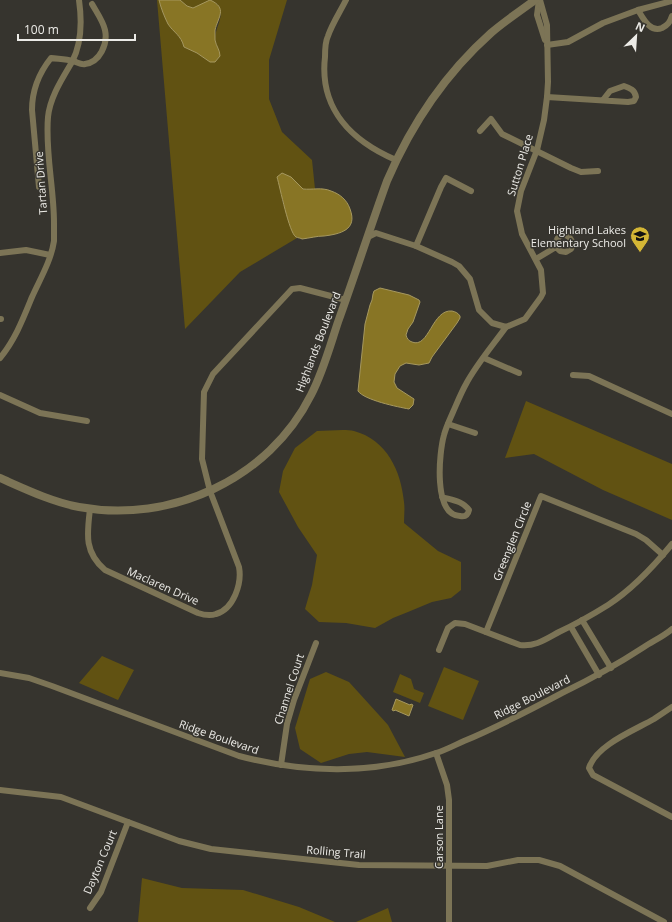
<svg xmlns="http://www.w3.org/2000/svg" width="672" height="922" viewBox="0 0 672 922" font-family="'Open Sans',sans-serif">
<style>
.green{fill:#615212}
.water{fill:#887525;stroke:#a6985f}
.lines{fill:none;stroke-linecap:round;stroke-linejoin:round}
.minor{stroke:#7c7456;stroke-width:6}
.tertiary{stroke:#7c7456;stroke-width:8}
.labels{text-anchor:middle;stroke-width:3;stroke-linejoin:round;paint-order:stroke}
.street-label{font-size:11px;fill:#ecebe7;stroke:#36342e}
.poi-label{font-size:11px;fill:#ecebe7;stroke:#36342e;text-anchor:end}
</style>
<rect width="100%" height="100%" fill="#36342e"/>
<!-- green -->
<g class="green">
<path d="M157 0H159C161 8 164 17 168 24 174 33 181 35 184 47L197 53 210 62H215L220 56C220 50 216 46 215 40 215 25 227 15 216 3L201 5 193 8 187 6 180 0H287L269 60V99L282 132 312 160 315 189H303L291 177 282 200 293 232 297 238 240 272 185 329Z"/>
<polygon points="526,401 672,464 672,520 603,490 534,454 505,458"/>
<path d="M317 431C328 431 345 429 354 431 387 440 401 471 404 502 405 509 404 516 404 523L438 551 461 562V590L451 598 432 602 408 612 393 618 375 628 346 623 319 622 305 609 312 585 317 555 298 527 279 492 283 471 295 448Z"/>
<polygon points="102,656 134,670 118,700 79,683"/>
<polygon points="444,667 479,681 463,720 428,706"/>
<polygon points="326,672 349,682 369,704 388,725 405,757 367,752 349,754 321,763 300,749 295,728 310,679"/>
<polygon points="400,674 411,679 414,689 424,693 420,703 393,692"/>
<polygon points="142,878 182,888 243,890 299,907 335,922 138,922"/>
<polygon points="388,908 392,922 356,922"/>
</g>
<!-- water -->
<g class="water">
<path d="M159 0H180L187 6 193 8 210 0C228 8 218 17 215 30 215 33 215 37 215 40 216 46 220 50 220 56L215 62H210L197 53 184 47C181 35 174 33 168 24 164 16 161 8 159 0Z"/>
<path d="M282 173 291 177 303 189C312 190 322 187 331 191 340 194 347 200 350 209 358 230 340 234 324 236 317 236 310 238 302 239 301 238 298 238 296 237 289 233 280 187 277 177Z"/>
<path d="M380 288 409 295 419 300 420 302 413 322 408 329 406 335C407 339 409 341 412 342 429 349 432 309 452 311 456 312 458 313 460 316V318L457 323 432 357 429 363 419 365 406 363 400 366 395 374 394 382 397 388 414 399 413 405 409 409C398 407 364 400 358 391L365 324 370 305 372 300 373 294 374 291Z"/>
<polygon points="396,699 410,705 411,704 413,705 409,716 395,710 394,711 392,710"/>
</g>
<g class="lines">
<!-- minor -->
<g class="minor">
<path d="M346 0C340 12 332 24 328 36 325 42 325 50 325 57 319 109 352 141 396 160"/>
<polyline points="539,0 537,15 545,40"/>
<path d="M638 10C643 18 650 33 662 28 668 25 670 22 672 16"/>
<polyline points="547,45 568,42 603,23 638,10 672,1"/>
<path d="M547 97 628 102 634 101 636 97C635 90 630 88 624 86L610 91 603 100"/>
<polyline points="480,131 491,119 502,134 571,168 581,172 598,171"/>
<path d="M39 187 32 110C32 91 39 73 51 58 58 59 66 59 73 61 77 62 81 65 85 64 100 62 108 44 105 30 103 21 97 13 92 4"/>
<polyline points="368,237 376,233 379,234 416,246 452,262 459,266 470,279 479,310 492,323 506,327 525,319 541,297 543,293 541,270 522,234 517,211 521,191 537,150 544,120 547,97 548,82 547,25 540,0"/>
<polyline points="416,246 441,187 446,178 471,191"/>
<polyline points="0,253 26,250 50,255"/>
<path d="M536 259 556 247 560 251 566 252 571 249 573 245C570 230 554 233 556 247"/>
<polyline points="0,319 1,319"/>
<path d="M0 358C15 340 23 319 32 297 40 279 51 261 54 241 54 235 54 229 54 223 54 188 45 152 48 117 50 97 62 79 72 62 82 43 82 21 79 0"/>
<polyline points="484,358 519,373"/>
<polyline points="573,375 589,376 672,414"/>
<polyline points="0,395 40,413 87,421"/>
<polyline points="448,424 475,433"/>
<path d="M442 497C452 500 463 501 469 510 468 515 465 517 460 516 433 515 439 453 444 435 446 427 450 419 453 412 457 403 461 393 466 384 476 365 493 345 506 327"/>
<path d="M90 509C87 534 84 552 105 570L198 613C204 615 210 616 216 614 234 609 242 583 239 567L210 491 202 459 204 392 213 374 292 289 300 288 346 300"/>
<polyline points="582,620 611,668"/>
<polyline points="571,627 599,675"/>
<polyline points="486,632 541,496 636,534 646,540 663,555"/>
<path d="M439 650 448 628 455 623 465 624 520 645C535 647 546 639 559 632 576 624 592 615 608 605 631 590 654 566 672 544"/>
<path d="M0 673 29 678 52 686 239 756C303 773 373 775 436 753 446 750 455 745 464 741 498 727 530 710 562 693 591 679 618 664 644 647 653 641 664 636 672 629"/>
<path d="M672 707C666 711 660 715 654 719 635 730 596 745 589 768L593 775 672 817"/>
<polyline points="436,753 447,785 449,800 449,922"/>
<polyline points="281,765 287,724 294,700 316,643"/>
<polyline points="0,790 61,797 179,841 211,849 359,865 487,866 518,860 539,860 560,866 664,922"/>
<polyline points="90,908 101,892 128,822"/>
</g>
<!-- tertiary -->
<path class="tertiary" d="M0 478C25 489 52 502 79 507 171 524 269 479 311 395 323 372 330 346 338 322 355 275 370 228 387 181 411 125 445 74 491 33 505 21 520 11 535 0"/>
</g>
<!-- icons -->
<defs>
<symbol id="school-pin" viewBox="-11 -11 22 30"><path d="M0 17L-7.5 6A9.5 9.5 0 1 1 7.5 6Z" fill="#d4b635" stroke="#36342e"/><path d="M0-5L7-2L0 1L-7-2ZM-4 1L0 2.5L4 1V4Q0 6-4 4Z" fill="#111"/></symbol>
</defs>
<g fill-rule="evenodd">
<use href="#school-pin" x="629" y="225" width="22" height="30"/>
</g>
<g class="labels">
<!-- street labels -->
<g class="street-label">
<text transform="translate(520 165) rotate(-73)" y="4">Sutton Place</text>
<text transform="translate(41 183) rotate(-94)" y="4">Tartan Drive</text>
<text transform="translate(318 342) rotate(-69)" y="4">Highlands Boulevard</text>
<text transform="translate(512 541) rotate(-68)" y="4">Greenglen Circle</text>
<text transform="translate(163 586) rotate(24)" y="4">Maclaren Drive</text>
<text transform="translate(289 689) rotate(-72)" y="4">Channel Court</text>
<text transform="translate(532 697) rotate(-27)" y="4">Ridge Boulevard</text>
<text transform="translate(219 737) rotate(19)" y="4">Ridge Boulevard</text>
<text transform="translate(439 837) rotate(-90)" y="4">Carson Lane</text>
<text transform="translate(336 852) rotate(5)" y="4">Rolling Trail</text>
<text transform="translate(100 862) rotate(-67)" y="4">Dayton Court</text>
</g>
<!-- poi labels -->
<g class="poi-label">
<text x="626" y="234">Highland Lakes<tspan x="626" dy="13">Elementary School</tspan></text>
</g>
</g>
<!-- north arrow -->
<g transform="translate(636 36) rotate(25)" stroke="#36342e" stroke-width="3" paint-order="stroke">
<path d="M0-3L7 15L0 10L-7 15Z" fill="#ecebe7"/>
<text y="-6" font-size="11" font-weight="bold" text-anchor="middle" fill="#ecebe7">N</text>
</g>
<!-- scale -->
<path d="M18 34v6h117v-6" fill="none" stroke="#ecebe7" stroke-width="2"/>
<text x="24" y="34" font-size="12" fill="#ecebe7" stroke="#36342e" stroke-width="3" paint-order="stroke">100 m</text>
</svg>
